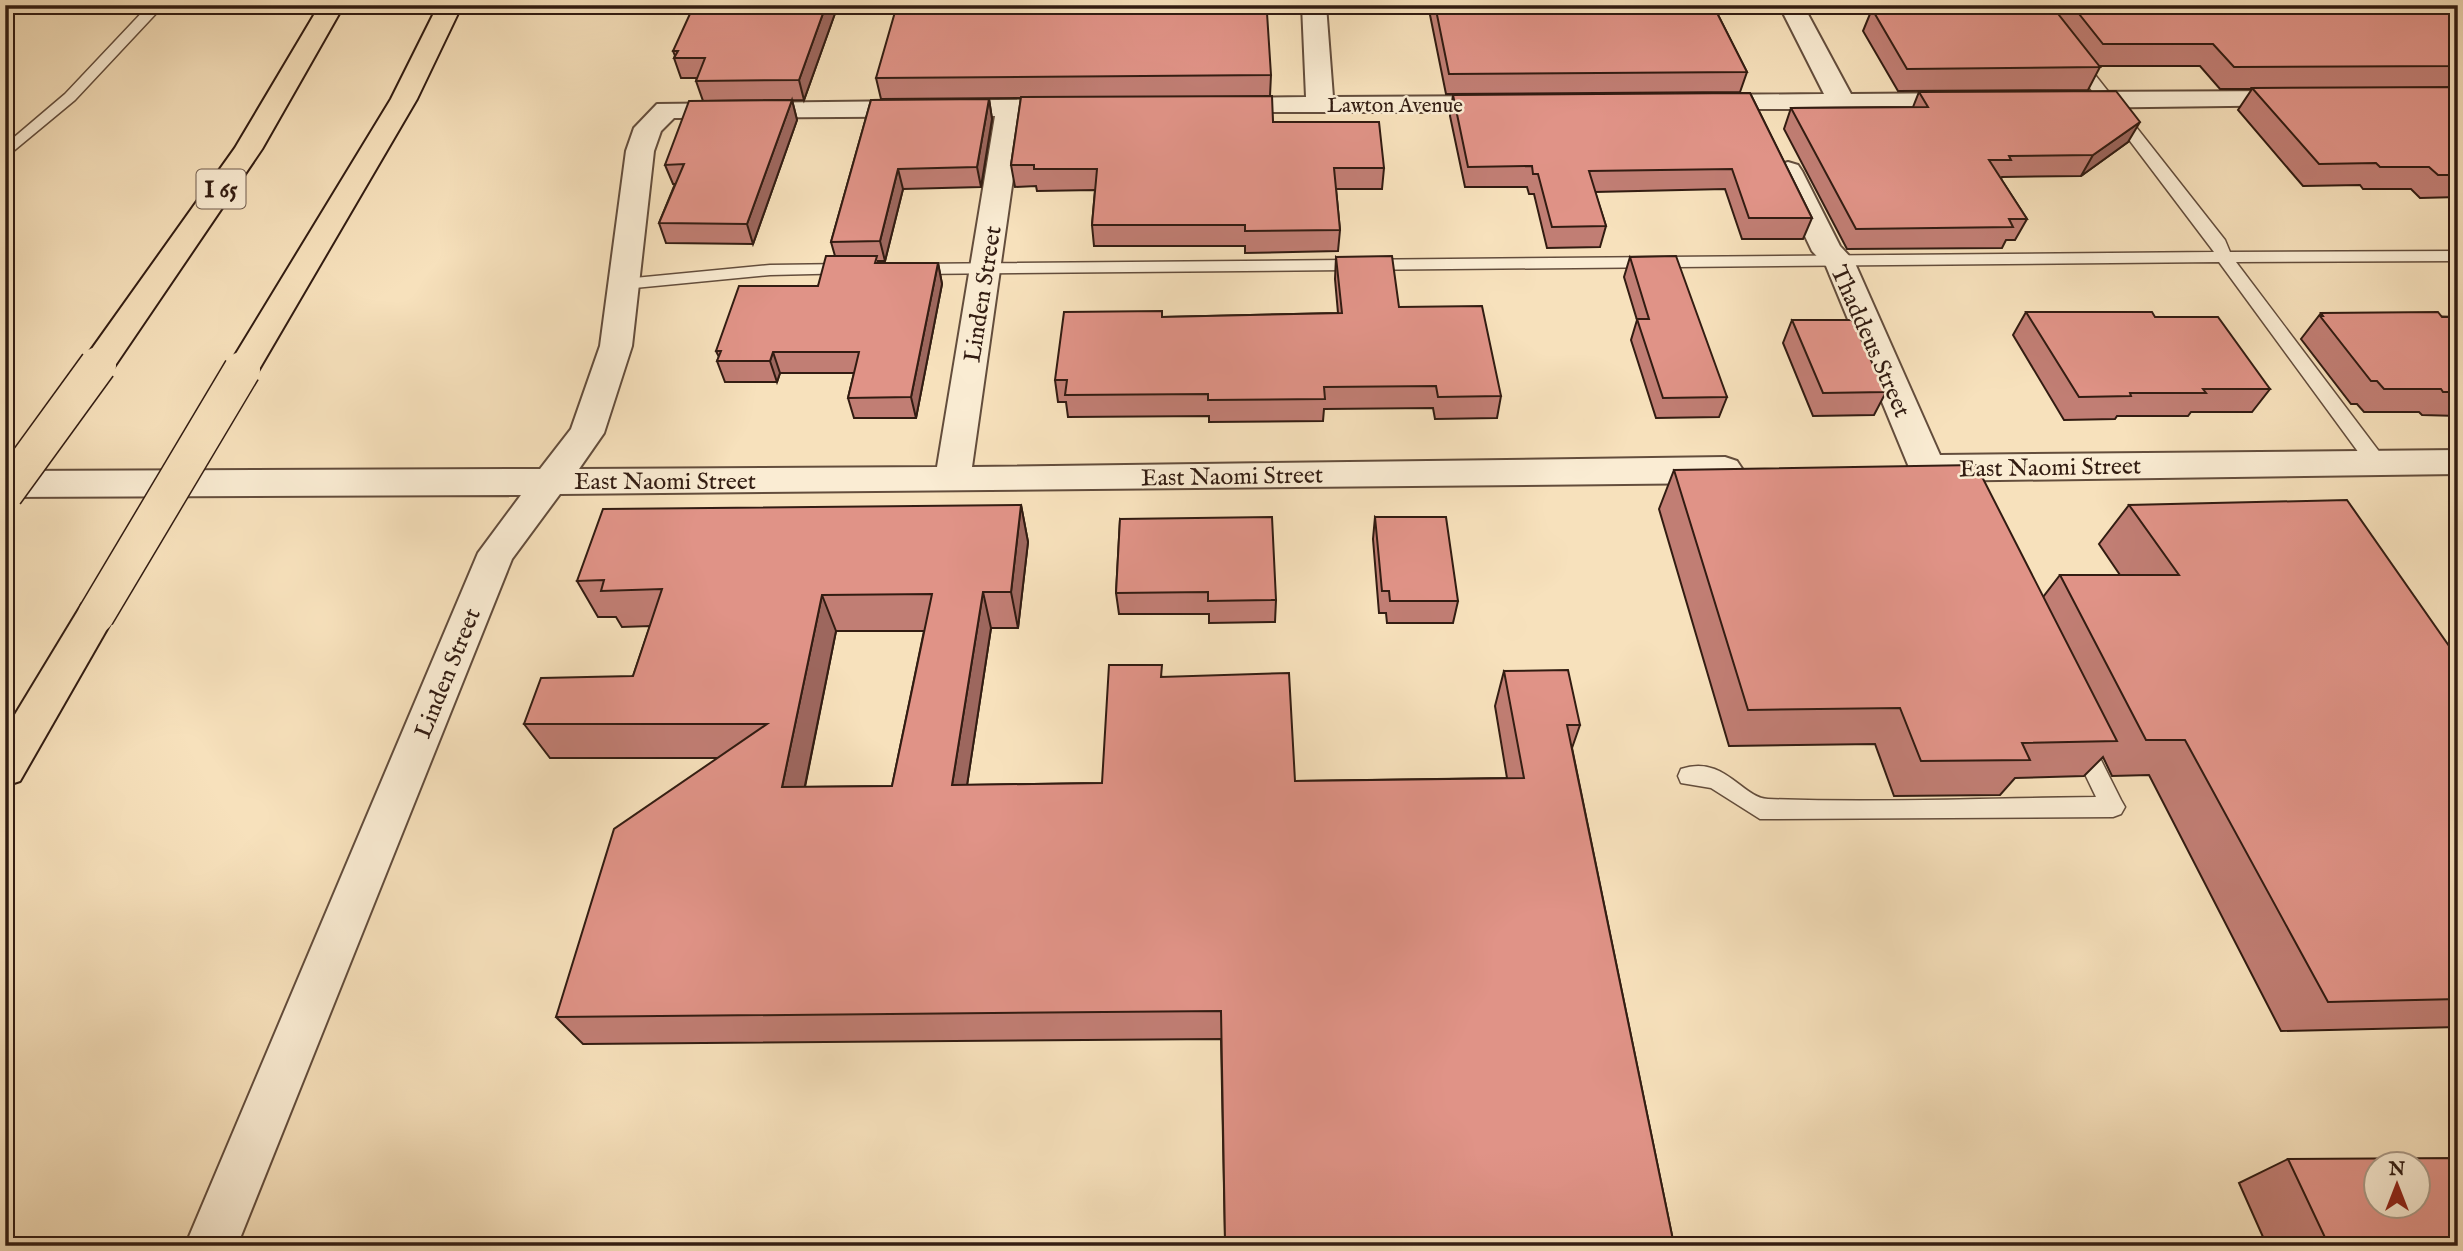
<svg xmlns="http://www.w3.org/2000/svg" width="2463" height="1251" viewBox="0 0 2463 1251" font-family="'IM FELL English',serif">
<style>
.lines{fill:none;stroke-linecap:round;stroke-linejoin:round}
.lane-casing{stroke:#634d3c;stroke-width:3}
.street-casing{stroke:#634d3c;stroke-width:4}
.highway-casing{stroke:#321c12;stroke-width:4}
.lane{fill:#faecd3;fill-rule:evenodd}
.street{fill:#faecd3;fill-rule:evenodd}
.highway{fill:#f7e1bc;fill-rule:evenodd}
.highway-bridge-casing{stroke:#321c12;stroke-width:39;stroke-linecap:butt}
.highway-bridge{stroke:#f7e1bc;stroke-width:36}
.wall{fill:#c17e74;stroke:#321c12;stroke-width:2;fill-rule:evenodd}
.shaded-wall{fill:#9d675e;stroke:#321c12;stroke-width:2}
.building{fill:#e09387;stroke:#321c12;stroke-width:2;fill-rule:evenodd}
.labels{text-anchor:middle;stroke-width:5;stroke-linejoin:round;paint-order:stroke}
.far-street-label{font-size:21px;fill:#321c12;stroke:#faecd3}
.shield{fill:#faecd3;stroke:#6e5a4c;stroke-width:2}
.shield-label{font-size:23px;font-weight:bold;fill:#321c12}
.street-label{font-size:24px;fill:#321c12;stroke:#faecd3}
</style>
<rect width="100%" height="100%" fill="#f7e1bc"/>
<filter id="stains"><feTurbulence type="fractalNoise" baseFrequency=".00286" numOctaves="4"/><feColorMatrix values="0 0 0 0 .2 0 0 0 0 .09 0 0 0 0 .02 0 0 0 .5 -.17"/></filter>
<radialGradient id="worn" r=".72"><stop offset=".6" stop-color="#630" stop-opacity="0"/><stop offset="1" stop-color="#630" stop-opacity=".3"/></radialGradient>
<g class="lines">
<defs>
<g id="lane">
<polygon points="149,5 164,5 75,100 5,158 5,145 65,94"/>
<polygon points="2076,56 2081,57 2225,240 2230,252 2458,251 2458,261 2236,262 2384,458 2387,463 2384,468 2370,468 2219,262 913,274 905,269 913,264 2214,252 2071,63 2071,57"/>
<polygon points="849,264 855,265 855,273 770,275 624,289 616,284 624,279 770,265"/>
<path d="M2081 734 2089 736 2121 800 2125 807 2121 814 2113 817 1760 819 1711 788 1681 783 1678 776 1681 769C1724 754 1742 798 1768 799 1877 803 1987 798 2096 797L2070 743 2073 736Z"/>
</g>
<g id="street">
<polygon points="1302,5 1326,5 1333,97 1506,96 1516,98 1519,104 1516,110 1506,112 1210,112 1207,106 1210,100 1220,98 1306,97"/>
<polygon points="1779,5 1803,5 1851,94 1968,93 1977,95 1981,101 1977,107 1968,109 1694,109 1690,103 1694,97 1703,95 1824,94"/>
<polygon points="2297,91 2306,93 2310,99 2306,105 2070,108 2061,106 2057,100 2061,94 2070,92"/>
<path d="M1072 99 1082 101 1085 107 1082 113 1022 115 972 467 1725 457 1737 461 1743 470 1737 479 1725 483 560 494 512 559 237 1246H185L478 553 521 495 5 497V471L540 469 571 429 600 346 626 151 634 128 657 104ZM995 116 937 467 579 469 604 433 632 346 654 151 661 131 674 118Z"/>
<polygon points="1788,162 1798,165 1802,171 1840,246 1854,261 1940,455 2458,450 2458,474 1928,481 1913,477 1826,266 1812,251 1774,171 1778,165"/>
</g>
<g id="highway">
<polygon points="320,5 344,5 262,149 110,373 98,376 86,373 82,365 86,357 235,148"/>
<polygon points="438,5 462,5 417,99 254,378 242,381 230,378 226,370 391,99"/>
<polygon points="96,600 110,604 115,615 20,781 5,786 5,731 82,604"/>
</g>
</defs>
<!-- lane casing -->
<use href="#lane" class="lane-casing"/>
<!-- street casing -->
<use href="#street" class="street-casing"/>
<!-- highway casing -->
<use href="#highway" class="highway-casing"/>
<!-- lane -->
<use href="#lane" class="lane"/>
<!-- street -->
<use href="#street" class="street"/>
<!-- highway -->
<use href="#highway" class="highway"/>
<defs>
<g id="highway-bridge">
<polyline points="5,493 98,365"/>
<polyline points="96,615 242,370"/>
</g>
</defs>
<!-- highway-bridge casing -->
<use href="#highway-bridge" class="highway-bridge-casing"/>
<!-- highway-bridge -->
<use href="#highway-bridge" class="highway-bridge"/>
</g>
<!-- wall -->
<g class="wall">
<polygon points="838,5 804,100 707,101 792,100 797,120 753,244 666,243 659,223 675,184 673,184 665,165 703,101 696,81 697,78 681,78 674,58 675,56 673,51"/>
<polygon points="1109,5 1109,13 1271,75 1270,96 1273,122 1384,168 1382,189 1336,189 1340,230 1338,251 1245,253 1245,246 1094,246 1092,225 1095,190 1037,191 1036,186 1015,187 1011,165 1021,98 881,99 876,78"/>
<polygon points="1428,5 1713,5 1747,72 1740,92 1446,94"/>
<polygon points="1937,5 2051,5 2052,6 2053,5 2458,5 2458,197 2420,198 2411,189 2363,189 2360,185 2303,186 2238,110 2252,89 2220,89 2200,66 2099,66 2100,67 2088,90 1898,91 1863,31 1872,9 1936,9"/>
<polygon points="1919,92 2128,142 2081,176 2002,177 2001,179 2027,219 2015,240 2006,240 2002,248 1847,249 1784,129 1791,108 1913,107"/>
<polygon points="1750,93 1812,218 1803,239 1742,239 1725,189 1595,192 1606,226 1600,247 1547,248 1534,194 1529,194 1527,187 1465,187 1450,116 1453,95"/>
<polygon points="989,99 992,119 981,187 903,189 885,261 878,261 878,263 938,263 942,284 916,418 854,418 848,398 854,373 780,373 777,382 725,382 717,361 719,357 716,351 818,286 835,256 831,242 871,100"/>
<polygon points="1336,257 1399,307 1501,396 1497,418 1435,419 1433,408 1324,409 1323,421 1209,422 1209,416 1068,417 1066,402 1058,402 1055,380 1162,317 1338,313 1335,279"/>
<polygon points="1630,257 1727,397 1719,417 1656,418 1631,340 1637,320 1624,277"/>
<polygon points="2026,312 2155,317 2270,389 2252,412 2191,412 2188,416 2117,416 2115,419 2064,420 2013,335"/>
<polygon points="2321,313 2458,317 2458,416 2422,415 2419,412 2364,412 2357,404 2351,404 2301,339"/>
<polygon points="1792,320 1886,392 1874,415 1813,416 1783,343"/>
<polygon points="1674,470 2043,597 2060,575 2120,575 2099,544 2129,505 2454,653 2458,653 2458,1027 2281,1031 2149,775 2112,776 2103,757 2084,776 2015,778 2000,795 1894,796 1875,744 1729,746 1659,509"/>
<path d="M1021 505 1028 542 1018 628H991L967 785 1102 783 1163 677 1295 781 1507 778 1495 706 1504 671 1580 725 1572 748 1674 1245 1673 1246H493L1225 1239 1221 1039 583 1044 556 1017 718 758H550L524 724 633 676 650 626 622 627 616 617H598L577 581ZM836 631H924L892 786 805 787Z"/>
<polygon points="1375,517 1458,601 1453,623 1387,623 1386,613 1379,613 1373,539"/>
<polygon points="1120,519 1276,600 1275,622 1209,623 1209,614 1119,614 1116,593"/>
<polygon points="2288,1159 2458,1246 2267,1246 2239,1183"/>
</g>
<!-- shaded-wall -->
<g class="shaded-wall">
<polygon points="826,5 838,5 804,100 799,80"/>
<polygon points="989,99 992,119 981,187 977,167"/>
<polygon points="792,100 797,120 753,244 747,224"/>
<polygon points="2140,122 2128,142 2081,176 2093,155"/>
<polygon points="898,169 903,189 885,261 880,241"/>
<polygon points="938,263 942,284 916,418 911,397"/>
<polygon points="773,352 780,373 777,382 770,361"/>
<polygon points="1021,505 1028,542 1018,628 1011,592"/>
<polygon points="983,592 991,628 962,818 952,785"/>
<polygon points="822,595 836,631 798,820 782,787"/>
</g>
<!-- building -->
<g class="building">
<polygon points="694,5 826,5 799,80 696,81 705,58 674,58 678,51 673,51"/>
<polygon points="897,5 1108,5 1107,13 1267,13 1271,75 876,78"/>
<polygon points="1435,5 1713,5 1747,72 1449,74"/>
<polygon points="1940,5 2051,5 2100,67 1907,69 1872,9 1943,9"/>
<polygon points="2072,5 2458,5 2458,66 2234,67 2213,44 2103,44"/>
<polygon points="2458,87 2458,175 2438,175 2429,167 2380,167 2376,163 2319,164 2252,88"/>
<polygon points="2116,91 2140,122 2093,155 2009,156 2011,160 1989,160 2027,219 2009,219 2013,227 1856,229 1791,108 1928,107 1919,92"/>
<polygon points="1750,93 1812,218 1749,218 1732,169 1589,171 1606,226 1552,227 1538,174 1533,174 1532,166 1468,167 1453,95"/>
<polygon points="1272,96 1273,122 1379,122 1384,168 1334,168 1340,230 1245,231 1245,225 1092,225 1097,169 1034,169 1034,165 1011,165 1021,97"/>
<polygon points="989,99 977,167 898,169 880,241 831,242 871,100"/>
<polygon points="792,100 747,224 659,223 684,164 665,165 689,101"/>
<polygon points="826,256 877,256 875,263 938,263 911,397 848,398 859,352 773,352 770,361 717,361 721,351 716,351 739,286 818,286"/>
<polygon points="1392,256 1399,307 1482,306 1501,396 1438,397 1436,386 1324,387 1325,399 1208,400 1208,394 1065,395 1067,380 1055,380 1064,312 1162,311 1162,317 1342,313 1336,257"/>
<polygon points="1676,256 1727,397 1663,398 1637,319 1649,319 1630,257"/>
<polygon points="2026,312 2152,312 2155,317 2218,317 2270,389 2203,389 2206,393 2130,393 2131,396 2079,397"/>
<polygon points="2438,312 2442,317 2458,317 2458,392 2443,392 2441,389 2384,389 2377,381 2371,381 2320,316 2323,316 2321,313"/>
<polygon points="1792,320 1852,320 1886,392 1823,393"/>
<polygon points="1976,465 2117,741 2022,743 2030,760 1921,761 1900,708 1748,710 1674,470"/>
<polygon points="2347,500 2454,653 2458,653 2458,999 2328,1002 2185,740 2146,740 2060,575 2179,575 2129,505"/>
<path d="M1021 505 1011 592H983L952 785 1102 783 1109 665H1162L1161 677 1289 673 1295 781 1524 778 1504 671 1568 670 1580 725H1567L1674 1245 1415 1242 1416 1246H493L494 1242 1225 1239 1221 1011 556 1017 614 829 767 724H524L541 678 633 676 662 589 601 591 604 580 577 581 603 509ZM932 594 892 786 782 787 822 595Z"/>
<polygon points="1272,517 1276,600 1208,601 1208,592 1116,593 1120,519"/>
<polygon points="1375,517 1446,517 1458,601 1390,601 1389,591 1382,591"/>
<path d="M2458 1158V1246H2329L2288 1159ZM2376 1164H2418V1206H2376Z"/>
</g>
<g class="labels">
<!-- far-street labels -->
<g class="far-street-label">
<text x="1395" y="112">Lawton Avenue</text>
</g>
<!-- shield labels -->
<rect class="shield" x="196.5" y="169.5" width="49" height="39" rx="5"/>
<g class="shield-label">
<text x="221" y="197">I 65</text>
</g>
<!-- street labels -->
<g class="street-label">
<text transform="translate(982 294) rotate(-81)" y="8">Linden Street</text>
<text transform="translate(1871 341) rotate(66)" y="8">Thaddeus Street</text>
<text transform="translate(2050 467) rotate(-1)" y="8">East Naomi Street</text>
<text transform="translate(1232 476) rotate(-1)" y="8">East Naomi Street</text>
<text x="665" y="489">East Naomi Street</text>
<text transform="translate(447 673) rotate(-68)" y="8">Linden Street</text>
</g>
</g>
<!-- margin -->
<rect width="2463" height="1251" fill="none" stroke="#f7e1bc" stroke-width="28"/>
<rect x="7" y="7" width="2449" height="1237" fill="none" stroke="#321c12" stroke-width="3.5"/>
<rect x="14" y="14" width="2435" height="1223" fill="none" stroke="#321c12" stroke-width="2"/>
<!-- north arrow -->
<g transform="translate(2397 1185)"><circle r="33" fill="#faecd3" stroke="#aa9986" stroke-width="2"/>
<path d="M0-5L12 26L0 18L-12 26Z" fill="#8f2418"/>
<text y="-10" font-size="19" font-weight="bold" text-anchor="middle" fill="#321c12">N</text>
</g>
<rect width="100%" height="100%" filter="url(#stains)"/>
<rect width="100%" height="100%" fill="url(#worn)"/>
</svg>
